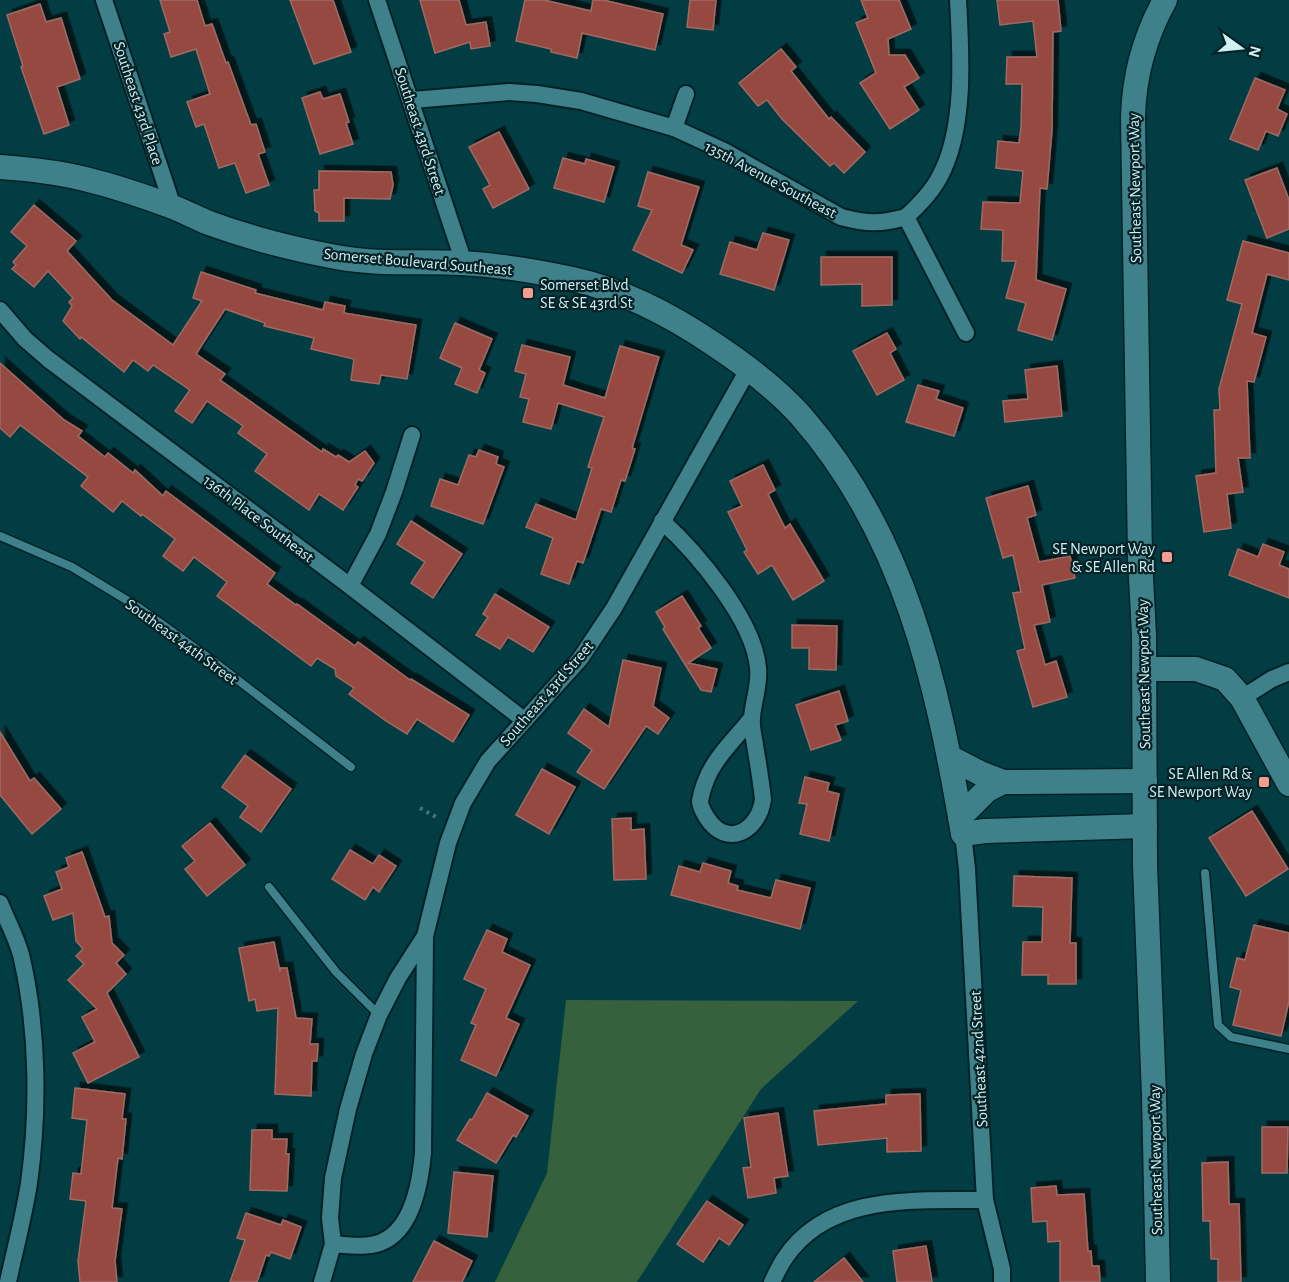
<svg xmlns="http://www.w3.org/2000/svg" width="1289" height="1282" viewBox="0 0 1289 1282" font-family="'Alegreya Sans',sans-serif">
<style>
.green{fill:#35623c}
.building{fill:#954840;stroke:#a06b64;stroke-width:1.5;filter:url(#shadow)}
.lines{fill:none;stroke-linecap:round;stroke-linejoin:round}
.lane-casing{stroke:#002227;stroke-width:11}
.street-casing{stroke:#002227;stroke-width:20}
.secondary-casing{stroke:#002227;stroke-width:27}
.path{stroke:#42747a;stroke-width:4;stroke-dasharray:3 4.5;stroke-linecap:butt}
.lane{stroke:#3e818a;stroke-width:8}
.street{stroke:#3e818a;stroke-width:16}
.secondary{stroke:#3e818a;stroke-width:24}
.poi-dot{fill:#f59c91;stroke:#052226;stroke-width:2}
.labels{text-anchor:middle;stroke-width:4.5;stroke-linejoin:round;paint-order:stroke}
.street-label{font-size:16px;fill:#cff0f5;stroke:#052226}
.poi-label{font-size:16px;fill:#cff0f5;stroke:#052226;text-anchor:end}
</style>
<defs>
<filter id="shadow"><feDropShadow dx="5.5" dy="-5.5" stdDeviation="0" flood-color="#0009"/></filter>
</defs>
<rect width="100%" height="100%" fill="#033d44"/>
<!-- green -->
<polygon class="green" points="566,1000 858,1001 761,1089 637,1282 495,1282 547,1173"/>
<!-- building -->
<g class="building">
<polygon points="160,0 197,0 205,26 212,24 226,63 228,62 251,125 256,124 265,152 258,154 269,185 246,193 235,163 219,168 204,124 196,127 187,102 210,94 196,49 171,57 164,34 170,32"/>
<polygon points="290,0 333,0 351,52 314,64"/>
<polygon points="420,0 459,0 466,25 486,22 490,46 471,49 470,42 435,53"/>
<polygon points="525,0 544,0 591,11 593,0 603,0 663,14 655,50 582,33 577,58 551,52 551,49 516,41"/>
<polygon points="690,0 716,0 713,30 687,27"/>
<polygon points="861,0 899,0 911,29 888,39 889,55 905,55 919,78 904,87 919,110 890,129 860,83 876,73 856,23 868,18"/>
<polygon points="997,0 1058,0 1061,31 1053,32 1052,130 1047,189 1040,188 1036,280 1066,289 1052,340 1018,330 1026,303 1006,298 1016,261 1002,261 1003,230 981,229 983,202 1020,203 1023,171 996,168 998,141 1019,143 1021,127 1022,84 1006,84 1007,57 1037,57 1033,21 1000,25"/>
<polygon points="40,4 46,22 61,18 80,79 57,87 69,125 44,134 21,67 23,66 7,15"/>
<polygon points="781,49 796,67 791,71 829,119 831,117 865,152 844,173 834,163 830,166 782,119 767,100 758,106 739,83"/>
<polygon points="1255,78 1285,90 1277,109 1287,114 1278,136 1266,131 1258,150 1230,139"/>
<polygon points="320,92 323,99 340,94 349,122 346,123 353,144 320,154 302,98"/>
<polygon points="499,132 529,189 493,208 483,189 490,185 469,147"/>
<polygon points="563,158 585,164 586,159 614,167 604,202 554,188"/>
<polygon points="1277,168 1289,200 1289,229 1267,238 1245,180"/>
<polygon points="319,171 391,172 393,185 390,199 344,198 344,221 319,221 319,213 315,211 314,190 319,190"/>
<polygon points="648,172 699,187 681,245 693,250 682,273 633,250 652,210 638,206"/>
<polygon points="34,205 76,241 67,251 112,300 173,345 202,301 193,298 201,272 256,290 255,293 323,310 325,302 345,306 344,313 416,325 407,379 381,375 379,384 351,380 354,359 311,349 314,338 264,326 265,323 225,309 196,354 225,374 220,380 322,452 323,449 336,457 338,455 349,462 365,451 374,463 362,481 358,479 355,485 358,487 343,510 319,494 309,510 255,471 267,454 238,433 243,426 207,401 192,423 175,411 190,390 153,365 148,371 133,360 124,372 81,337 80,339 63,321 72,306 69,302 73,298 48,271 34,287 12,269 16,265 13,262 27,246 11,232"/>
<polygon points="763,233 789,240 774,290 720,274 730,242 757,250"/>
<polygon points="1243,241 1289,253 1289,280 1267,274 1252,333 1266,337 1254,382 1247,381 1250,458 1238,458 1243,492 1227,494 1231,528 1204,532 1196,476 1216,473 1214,410 1220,410 1219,389 1242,304 1227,300"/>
<polygon points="821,257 892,257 892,305 862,306 862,284 821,285"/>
<polygon points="455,323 492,339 479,370 485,373 477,393 455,384 462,368 440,358"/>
<polygon points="887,333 896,349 890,353 904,380 877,395 853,351"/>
<polygon points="522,345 570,357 563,385 605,398 620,346 659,357 632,448 635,449 625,481 621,480 611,512 601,509 583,563 577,561 569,584 541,574 553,538 526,527 536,504 576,520 592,468 588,467 604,417 558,403 551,429 523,422 529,399 520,397 526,374 515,371"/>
<polygon points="0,363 64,420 82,431 78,436 105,457 108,453 133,473 135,470 163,496 166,491 275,573 267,584 296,605 297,604 355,646 358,642 410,680 411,679 469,715 453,742 417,719 407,734 386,721 349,694 354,688 336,676 335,669 317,658 311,666 217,596 227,582 194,557 183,571 163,556 175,539 142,514 141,516 122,501 113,512 81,486 88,477 20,425 10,437 0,428"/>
<polygon points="1057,366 1062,416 1005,422 1003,401 1028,399 1025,370"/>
<polygon points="918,385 939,391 936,399 963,408 954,436 906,422"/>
<polygon points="479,450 498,457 496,464 504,467 483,524 431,506 440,479 458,485 469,455 476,457"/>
<polygon points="763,465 775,490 768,494 785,528 790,524 824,581 793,600 772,565 758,574 744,552 747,550 728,512 742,506 730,481"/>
<polygon points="1028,486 1036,515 1027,518 1039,562 1070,556 1075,578 1042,585 1050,622 1034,625 1045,665 1056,661 1067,697 1033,707 1017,651 1025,649 1013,593 1021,592 1013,555 1003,558 986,498"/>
<polygon points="411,521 462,554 433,598 411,583 425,562 397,544"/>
<polygon points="1263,544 1284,552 1279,565 1289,569 1289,598 1229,575 1238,549 1258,557"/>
<polygon points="495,594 549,627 533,652 508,637 500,649 476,635 488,617 483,614"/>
<polygon points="682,596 701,626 698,628 711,648 688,663 717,669 711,692 701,690 663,629 665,627 656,612"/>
<polygon points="792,625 837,626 836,670 809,669 809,648 792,648"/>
<polygon points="623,660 661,668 653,706 669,718 658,734 646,726 604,789 577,772 592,750 568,733 584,709 609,727"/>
<polygon points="839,691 848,721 835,725 841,740 811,750 796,705"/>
<polygon points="0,732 30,781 34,778 61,809 32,834 0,795"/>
<polygon points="245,755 291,789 261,832 240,817 248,806 222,787"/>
<polygon points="542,769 575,787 549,834 516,815"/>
<polygon points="805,777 829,783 827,791 839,794 829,841 800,834 807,804 799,803"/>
<polygon points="1252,811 1288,869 1246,896 1209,838"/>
<polygon points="631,818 631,830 644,829 646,879 614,880 612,819"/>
<polygon points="210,823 245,865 207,896 185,869 195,861 182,846"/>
<polygon points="350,850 373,864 379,855 396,866 379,892 373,887 365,900 332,879"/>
<polygon points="82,852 105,917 109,916 112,943 124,955 116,963 126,974 107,993 139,1057 88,1083 73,1053 95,1042 82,1017 97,1009 68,980 84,964 76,956 83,949 76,941 73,913 53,920 44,896 62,889 56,872 69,867 66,858"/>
<polygon points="703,863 731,871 728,883 738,886 737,890 771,898 776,880 810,888 800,929 671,895 679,866 700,872"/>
<polygon points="1014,876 1072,878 1070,943 1076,943 1076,984 1048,984 1048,975 1022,975 1023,942 1042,942 1043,907 1013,906"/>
<polygon points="1254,925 1289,933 1289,1001 1281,1036 1233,1025 1241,990 1230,987 1237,958 1245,960"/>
<polygon points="487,930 507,939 502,952 530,965 506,1018 519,1024 496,1076 461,1060 476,1025 471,1023 486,989 464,979"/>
<polygon points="274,942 280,972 280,968 287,968 296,1018 312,1019 310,1044 318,1044 317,1061 312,1061 311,1096 275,1094 278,1008 257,1011 255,999 249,1001 239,948"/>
<polygon points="75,1088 125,1094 122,1119 126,1119 122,1159 118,1158 112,1208 122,1209 115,1261 117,1282 80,1282 78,1261 86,1201 70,1199 73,1173 81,1174 87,1120 72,1118"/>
<polygon points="487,1093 528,1116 516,1137 513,1135 496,1163 457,1140 470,1119 472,1120"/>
<polygon points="920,1094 921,1151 887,1152 887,1138 818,1145 814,1111 886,1104 886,1095"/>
<polygon points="778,1113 788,1176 774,1178 776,1193 748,1198 743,1168 751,1167 744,1118"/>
<polygon points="1262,1127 1288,1127 1287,1173 1262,1173"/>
<polygon points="252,1130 272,1130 272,1139 287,1139 286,1154 289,1154 287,1191 250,1190"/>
<polygon points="1228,1162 1229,1204 1239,1204 1241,1282 1218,1282 1218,1259 1211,1259 1210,1221 1203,1221 1202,1163"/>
<polygon points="454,1172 493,1176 487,1237 448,1233"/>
<polygon points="1056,1186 1057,1195 1084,1194 1088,1251 1091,1251 1092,1266 1099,1266 1100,1282 1060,1282 1060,1241 1048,1242 1047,1221 1033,1222 1031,1188"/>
<polygon points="707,1201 743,1225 729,1245 719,1238 703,1262 677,1244"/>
<polygon points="246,1213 281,1225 283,1220 301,1227 290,1259 271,1252 269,1256 266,1255 257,1282 230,1282 245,1240 237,1238"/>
<polygon points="434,1241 472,1261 462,1282 413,1282"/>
<polygon points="926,1246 932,1282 897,1282 893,1251"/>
<polygon points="844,1258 863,1282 814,1282"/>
</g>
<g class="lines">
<defs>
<g id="lane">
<polyline points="0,536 72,567 138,607 213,661 351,767"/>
<polyline points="1205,873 1218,1025 1231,1037 1289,1049"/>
<polyline points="269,887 336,972 379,1015"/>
</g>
<g id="street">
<polyline points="104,0 173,207"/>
<polyline points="377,0 464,263"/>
<path d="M958 0C961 54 966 130 939 178 931 193 919 205 906 217L966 333"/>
<path d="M412 100 509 92 537 94 581 101 674 128 724 151 841 217C867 224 881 224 906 217"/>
<polyline points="674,128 686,94"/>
<polyline points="0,310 25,339 48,359 350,586 524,720"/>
<path d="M662 521C697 553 754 620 758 668 760 685 753 701 752 718 751 727 754 737 755 745 758 763 761 781 763 799 759 831 727 849 707 818 704 813 700 807 700 801 701 796 703 788 705 783 713 759 736 738 751 719"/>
<polyline points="350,586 378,534 394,492 412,435"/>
<polyline points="1242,698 1272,679 1289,672"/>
<polyline points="963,834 967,869 985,1200 1002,1269 1002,1282"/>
<path d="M0 903C7 921 18 940 22 959 38 1030 39 1111 29 1183 24 1216 15 1249 8 1282"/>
<path d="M333 1244C346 1245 359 1247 371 1245 411 1239 420 1186 423 1153L425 937"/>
<polyline points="322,1282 333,1244 330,1218 333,1178 348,1109 364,1054 379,1015 398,978 425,936 448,843 463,803 488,761 580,659 614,608 749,368"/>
<path d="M772 1282C776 1274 780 1265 785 1258 829 1192 917 1201 985 1200"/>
</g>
<g id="secondary">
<path d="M0 167C28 169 57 172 85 179 114 186 144 196 173 207 185 212 197 218 209 223 250 238 293 249 336 257 377 265 420 261 461 263 498 265 536 271 572 279 623 290 671 315 715 345 745 365 776 388 801 416 905 535 937 682 963 834L985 831 1145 826"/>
<polyline points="1144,669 1196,669 1225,679 1242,698 1289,784"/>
<polyline points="949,757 980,773 1003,782"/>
<polyline points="960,817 987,790 1003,782 1145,781"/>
<path d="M1158 1282 1154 1096 1145 865 1144 635 1140 558 1133 117C1134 75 1144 38 1165 0"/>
</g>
</defs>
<!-- lane casing -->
<use href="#lane" class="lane-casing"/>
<!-- street casing -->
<use href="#street" class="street-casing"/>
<!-- secondary casing -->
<use href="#secondary" class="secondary-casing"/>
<!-- path -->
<polyline class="path" points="420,808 436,817"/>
<!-- lane -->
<use href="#lane" class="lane"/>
<!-- street -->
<use href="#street" class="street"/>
<!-- secondary -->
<use href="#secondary" class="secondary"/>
</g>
<!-- markers -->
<g class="poi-dot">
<rect x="522" y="287" width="12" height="12" rx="3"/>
<rect x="1161" y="551" width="12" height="12" rx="3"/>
<rect x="1258" y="776" width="12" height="12" rx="3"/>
</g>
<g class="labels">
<!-- street labels -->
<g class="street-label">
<text transform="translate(139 103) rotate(72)" y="6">Southeast 43rd Place</text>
<text transform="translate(421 131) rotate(72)" y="6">Southeast 43rd Street</text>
<text transform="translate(771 179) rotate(28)" y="6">135th Avenue Southeast</text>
<text transform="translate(1134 188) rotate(-91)" y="6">Southeast Newport Way</text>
<text transform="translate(418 261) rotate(5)" y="6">Somerset Boulevard Southeast</text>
<text transform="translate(259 518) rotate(37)" y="6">136th Place Southeast</text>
<text transform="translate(182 641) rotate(36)" y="6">Southeast 44th Street</text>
<text transform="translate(1143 674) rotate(-91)" y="6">Southeast Newport Way</text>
<text transform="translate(546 693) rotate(-49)" y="6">Southeast 43rd Street</text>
<text transform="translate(978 1059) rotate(-93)" y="6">Southeast 42nd Street</text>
<text transform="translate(1155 1160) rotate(-91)" y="6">Southeast Newport Way</text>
</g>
<!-- poi labels -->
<g class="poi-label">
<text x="540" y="290" text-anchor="start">Somerset Blvd<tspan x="540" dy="18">SE &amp; SE 43rd St</tspan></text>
<text x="1155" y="554">SE Newport Way<tspan x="1155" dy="18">&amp; SE Allen Rd</tspan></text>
<text x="1252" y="779">SE Allen Rd &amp;<tspan x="1252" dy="18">SE Newport Way</tspan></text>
</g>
</g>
<!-- north arrow -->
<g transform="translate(1241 48) rotate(105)" stroke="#052226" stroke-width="4.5" paint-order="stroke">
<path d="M0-4.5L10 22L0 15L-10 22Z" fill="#cff0f5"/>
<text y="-9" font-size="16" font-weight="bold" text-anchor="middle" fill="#cff0f5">N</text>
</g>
</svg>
